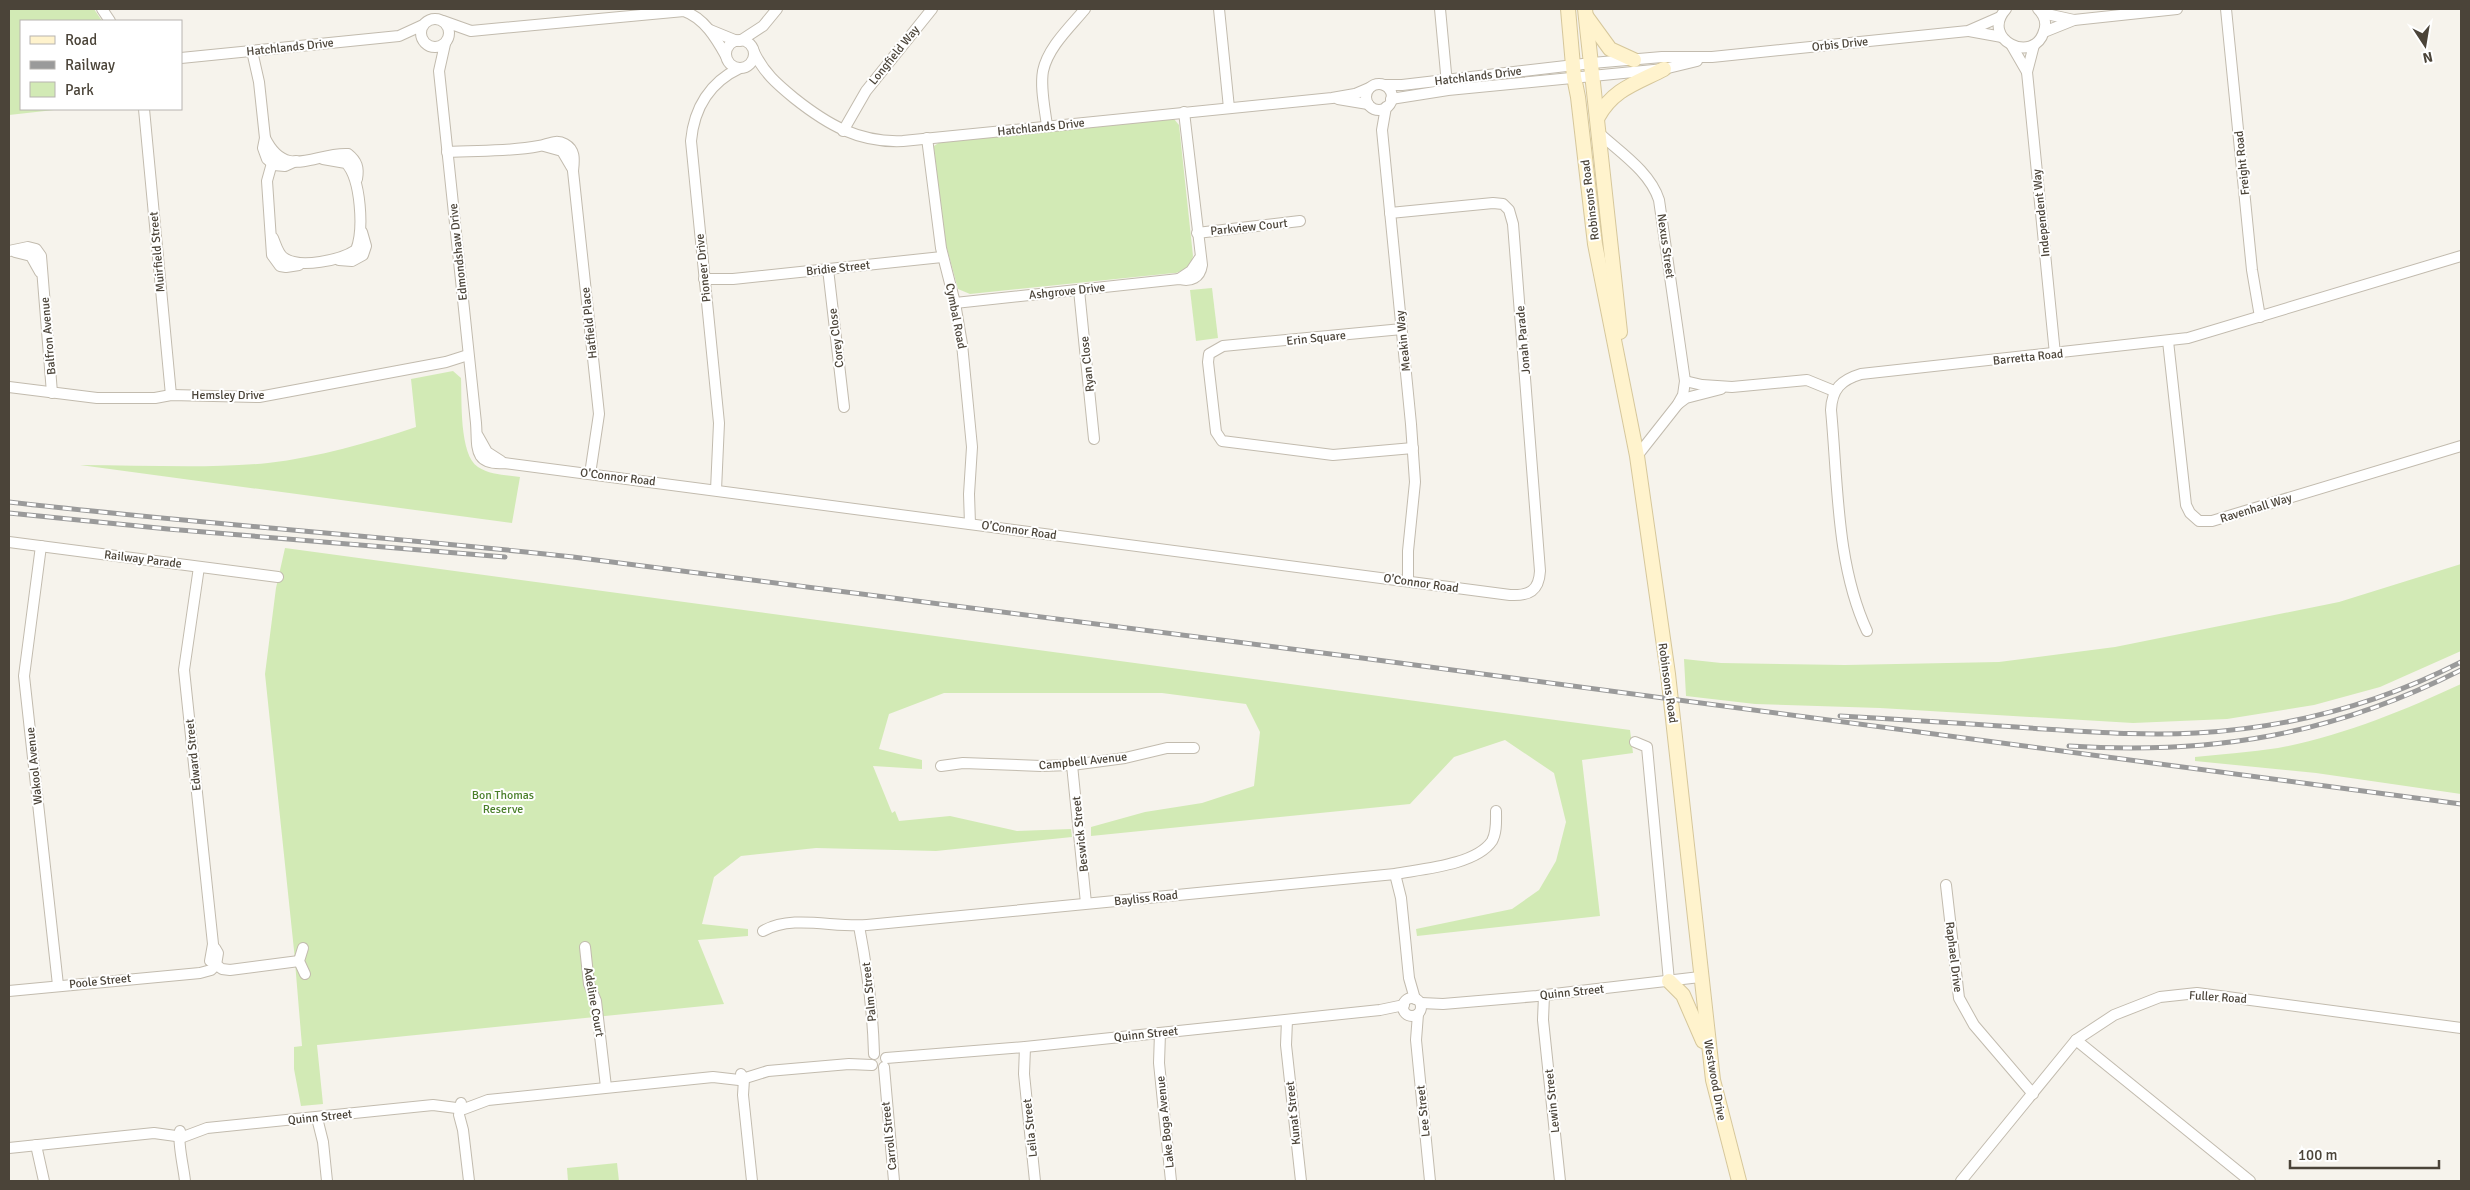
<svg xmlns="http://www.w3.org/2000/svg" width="2470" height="1190" viewBox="0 0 2470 1190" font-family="Signika,sans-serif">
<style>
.green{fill:#d2eab5}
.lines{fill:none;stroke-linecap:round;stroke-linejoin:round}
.minor-casing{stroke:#c2bbae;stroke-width:12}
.secondary-casing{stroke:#d6c79b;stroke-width:16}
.minor{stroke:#fff;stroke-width:10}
.secondary{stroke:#fff3cd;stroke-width:14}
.rail-casing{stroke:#9a9a9a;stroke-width:5}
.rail{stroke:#fff;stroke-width:3;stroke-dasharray:9;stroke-linecap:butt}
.labels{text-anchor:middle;stroke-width:4;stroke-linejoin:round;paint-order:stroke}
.street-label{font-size:12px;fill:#4b4439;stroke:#fff}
.park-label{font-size:12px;fill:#4a7f2a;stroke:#fff}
</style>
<rect width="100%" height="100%" fill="#f6f3ec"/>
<!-- green -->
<g class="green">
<polygon points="9,9 94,9 102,21 21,21 21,109 63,109 9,115"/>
<path d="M1168 119H1174L1179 125 1193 256C1191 267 1185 271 1174 273L970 294 958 289 946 245 933 151 934 146 940 142Z"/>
<polygon points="1212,288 1218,338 1196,341 1190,290"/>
<path d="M453 371 461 378C462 399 459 455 478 467 490 475 506 475 520 477L512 523 80 465C142 465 206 469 268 463 319 457 368 443 416 427L411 379Z"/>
<polygon points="285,548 1630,730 1633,753 1582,760 1600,916 1417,936 1416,929 1512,909 1539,890 1556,861 1566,822 1554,773 1505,740 1454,757 1410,804 1091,836 1091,827 1145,812 1202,803 1254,786 1260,732 1246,704 1162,693 944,693 889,714 879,749 922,760 922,769 873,766 892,813 895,811 899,821 950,816 1017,831 1071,829 1072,837 936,851 816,848 741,856 714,877 702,924 748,929 748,936 698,940 724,1004 317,1045 323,1104 301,1106 294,1069 294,1047 302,1046 294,950 265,674 276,588"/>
<polygon points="2461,564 2461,651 2380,687 2314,705 2227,719 2133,723 1880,708 1755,704 1686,696 1684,659 1721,663 1845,665 1999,662 2115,647 2339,602"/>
<path d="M2461 684V794L2316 773 2195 761V757C2222 754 2251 752 2278 748 2342 736 2403 711 2461 684Z"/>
<polygon points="617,1163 619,1181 568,1181 567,1168"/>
</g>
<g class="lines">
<defs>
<g id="minor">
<polyline points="102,9 110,21"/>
<polyline points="1219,9 1229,108"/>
<polyline points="1440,9 1447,84"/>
<path d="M2006 9C1979 39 2034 66 2044 31 2047 23 2044 15 2038 9"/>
<polyline points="2226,9 2252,270 2260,317"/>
<polyline points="2042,13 2074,20"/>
<circle cx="435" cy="33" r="14"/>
<path d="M443 21 471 31 684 11C704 18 716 38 726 56"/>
<polyline points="710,30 737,41"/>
<polyline points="1969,31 2002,37"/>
<polyline points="2044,32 2074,20 2177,9"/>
<circle cx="740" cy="54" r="14"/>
<polyline points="740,41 763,26 777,9"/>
<path d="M445 44 439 71 476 423C478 446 472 465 504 463L1510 595C1529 596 1539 591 1540 571L1513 224 1509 210 1503 204 1493 203 1390 213"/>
<polyline points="2034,45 2027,72 2055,354"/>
<polyline points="2012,46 2027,72"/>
<polyline points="252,51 259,82 265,138 263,148 267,159 274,165 285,166 296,161"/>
<path d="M754 52C764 73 777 84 794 98 828 125 859 143 903 141L1332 98 1355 94 1369 88"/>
<polyline points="181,58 399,36 423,25"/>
<circle cx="1379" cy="97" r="13"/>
<polyline points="1384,85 1402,85 1592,63 1662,57 1712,57 1968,31 2000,17"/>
<polyline points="1338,99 1368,104"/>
<polyline points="1391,99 1448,90 1664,69 1697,61"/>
<polyline points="1386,107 1382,130 1411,424 1415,482 1408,551 1408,581"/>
<polyline points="144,109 171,395"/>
<path d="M1047 126C1045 109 1040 88 1043 71 1048 47 1071 26 1085 9"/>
<polyline points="843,131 866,91 932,9"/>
<path d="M1600 134C1621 153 1650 172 1659 200L1685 381 1683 395 1678 404 1637 456"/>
<path d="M265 138C286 181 315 152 348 154 357 161 359 168 357 179"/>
<polyline points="927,138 941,248 955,303 962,344 972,447 969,494 970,524"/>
<polyline points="544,146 562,151 572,168"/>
<path d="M447 152C478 150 509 152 539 146 549 144 556 139 565 144 576 150 574 161 573 171L599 414 590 474"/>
<polyline points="277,157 272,163 267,181 272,255 280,266 286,267 299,265"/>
<polyline points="1197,233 1300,221"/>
<path d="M273 238C276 245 278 254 284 258 300 269 341 260 356 250 364 230 361 179 346 163L323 159"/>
<polyline points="9,251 28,247 36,249 41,256 52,393"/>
<polyline points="15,252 31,256 40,272"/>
<polyline points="339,260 352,261 363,255 366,246 362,232"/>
<polyline points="828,269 844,407"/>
<polyline points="704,279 733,279 942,257"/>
<polyline points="1179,279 1191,271 1199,259"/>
<polyline points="1079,290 1094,439"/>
<path d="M955 303 1179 279C1191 282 1200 278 1202 265L1184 112"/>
<polyline points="1402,329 1223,346 1209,354 1208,362 1216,432 1222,441 1333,455 1413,448"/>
<polyline points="2168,341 2186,505 2190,513 2199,521 2212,521 2461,446"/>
<polyline points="1685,381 1702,385 1732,387 1807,380 1834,391"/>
<polyline points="9,387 97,398 155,398 171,395 259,397 446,362 468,355"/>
<polyline points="1678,404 1686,398 1721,389"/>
<polyline points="478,436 487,452 501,461"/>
<path d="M716 490 719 423 691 141C694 108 710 82 740 68"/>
<polyline points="9,542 278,577"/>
<polyline points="41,546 24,676 58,985"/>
<polyline points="199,567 184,670 213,944 210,961"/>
<path d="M1867 631C1836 564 1838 483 1831 410 1832 389 1841 380 1861 374L2188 338 2461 256"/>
<polyline points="1635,742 1647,747 1669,981"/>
<polyline points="1072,765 1086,903"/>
<polyline points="941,766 963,763 1041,766 1072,765 1125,758 1167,748 1194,748"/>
<polyline points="1395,874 1401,898 1409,978 1415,999"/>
<polyline points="1946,885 1959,998 1974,1025 2033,1094"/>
<path d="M859 926C867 968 873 1011 874 1054"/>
<path d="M763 931C793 914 833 928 867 925L1395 874C1422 869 1476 865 1492 841 1497 832 1496 820 1496 811"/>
<polyline points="585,947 589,984 596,1001 606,1087"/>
<polyline points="303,948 299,961 305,974"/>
<polyline points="211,961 222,969 230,970 299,961"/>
<polyline points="9,991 200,973 211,970 216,965 218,953 215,948"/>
<polyline points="1544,995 1543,1020 1560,1181"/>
<circle cx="1412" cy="1007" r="9"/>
<polyline points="1421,1003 1443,1004 1537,996 1700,977"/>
<polyline points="1418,1014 1416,1040 1430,1181"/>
<polyline points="1287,1020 1286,1045 1301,1181"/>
<polyline points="1160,1033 1159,1063 1171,1181"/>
<polyline points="2076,1040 2250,1181"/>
<polyline points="1025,1047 1024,1074 1035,1181"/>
<polyline points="886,1058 1025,1047 1380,1010 1404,1005"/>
<polyline points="884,1067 894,1181"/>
<polyline points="741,1074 744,1079 743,1095 752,1181"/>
<polyline points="461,1103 459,1115 463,1130 469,1181"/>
<polyline points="317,1118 323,1142 327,1181"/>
<path d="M180 1131C177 1141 184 1169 185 1181"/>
<polyline points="36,1145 44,1181"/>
<polyline points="9,1148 154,1133 183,1137 207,1128 433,1105 464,1109 488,1100 713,1077 739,1080 768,1071 849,1064 872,1065"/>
<polyline points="1961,1181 2076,1040 2114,1015 2160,997 2197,993 2461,1028"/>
</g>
<g id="secondary">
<polyline points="1568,9 1574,77 1578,97 1595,244 1637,456 1668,674 1713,1080 1739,1181"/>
<polyline points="1585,9 1620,332"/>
<polyline points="1586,16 1610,49 1634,60"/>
<path d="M1598 117C1613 89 1637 83 1664 69"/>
<polyline points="1669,981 1683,995 1703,1041"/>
</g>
</defs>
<!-- minor casing -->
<use href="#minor" class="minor-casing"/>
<!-- secondary casing -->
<use href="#secondary" class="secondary-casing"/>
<!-- minor -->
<use href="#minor" class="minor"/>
<!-- secondary -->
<use href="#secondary" class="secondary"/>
<defs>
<g id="rail">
<path d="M9 502C197 524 385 536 573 557L1362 658 2461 804"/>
<polyline points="9,513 168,529 505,557"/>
<path d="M1840 716C1908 720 1976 724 2044 729 2095 732 2145 736 2196 733 2288 728 2379 704 2461 662"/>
<path d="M2069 746C2213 755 2332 735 2461 670"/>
</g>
</defs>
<!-- rail casing -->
<use href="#rail" class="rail-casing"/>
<!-- rail -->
<use href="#rail" class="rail"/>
</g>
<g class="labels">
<!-- street labels -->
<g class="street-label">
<text transform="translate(1840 44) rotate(-6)" y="4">Orbis Drive</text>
<text transform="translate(290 47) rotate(-6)" y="4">Hatchlands Drive</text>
<text transform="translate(894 55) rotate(-51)" y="4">Longfield Way</text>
<text transform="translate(1478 76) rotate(-7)" y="4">Hatchlands Drive</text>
<text transform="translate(1041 127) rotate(-6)" y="4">Hatchlands Drive</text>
<text transform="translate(2242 163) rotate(-96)" y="4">Freight Road</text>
<text transform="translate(1590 200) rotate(-97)" y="4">Robinsons Road</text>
<text transform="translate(2041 213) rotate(-96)" y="4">Independent Way</text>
<text transform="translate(1249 227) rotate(-6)" y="4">Parkview Court</text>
<text transform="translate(1666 246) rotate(82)" y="4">Nexus Street</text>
<text transform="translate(157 252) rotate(-95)" y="4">Muirfield Street</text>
<text transform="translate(458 252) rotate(-96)" y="4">Edmondshaw Drive</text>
<text transform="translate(703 268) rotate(-96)" y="4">Pioneer Drive</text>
<text transform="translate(838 268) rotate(-6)" y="4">Bridie Street</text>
<text transform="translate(1067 291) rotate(-6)" y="4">Ashgrove Drive</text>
<text transform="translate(956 316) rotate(79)" y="4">Cymbal Road</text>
<text transform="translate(589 323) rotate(-96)" y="4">Hatfield Place</text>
<text transform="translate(48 336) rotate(-95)" y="4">Balfron Avenue</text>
<text transform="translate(836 338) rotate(-97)" y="4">Corey Close</text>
<text transform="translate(1316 338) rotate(-6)" y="4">Erin Square</text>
<text transform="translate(1523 340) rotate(-95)" y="4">Jonah Parade</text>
<text transform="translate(1403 341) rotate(-96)" y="4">Meakin Way</text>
<text transform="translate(2028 357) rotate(-6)" y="4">Barretta Road</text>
<text transform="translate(1087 364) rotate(-96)" y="4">Ryan Close</text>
<text x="228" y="399">Hemsley Drive</text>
<text transform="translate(618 477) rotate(7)" y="4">O'Connor Road</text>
<text transform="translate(2256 508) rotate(-17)" y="4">Ravenhall Way</text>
<text transform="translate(1019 530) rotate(8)" y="4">O'Connor Road</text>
<text transform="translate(143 559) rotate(7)" y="4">Railway Parade</text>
<text transform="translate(1421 583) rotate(8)" y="4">O'Connor Road</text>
<text transform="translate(1668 683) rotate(82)" y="4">Robinsons Road</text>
<text transform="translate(193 755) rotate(-96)" y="4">Edward Street</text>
<text transform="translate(1083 761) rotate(-6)" y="4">Campbell Avenue</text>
<text transform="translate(34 766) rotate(-96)" y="4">Wakool Avenue</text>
<text transform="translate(1080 834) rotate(-96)" y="4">Beswick Street</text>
<text transform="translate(1146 898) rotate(-6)" y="4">Bayliss Road</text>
<text transform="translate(1954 957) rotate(83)" y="4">Raphael Drive</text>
<text transform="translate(100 981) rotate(-6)" y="4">Poole Street</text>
<text transform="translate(869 992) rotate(-96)" y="4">Palm Street</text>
<text transform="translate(1572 992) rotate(-6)" y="4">Quinn Street</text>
<text transform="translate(2218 997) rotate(4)" y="4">Fuller Road</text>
<text transform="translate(594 1002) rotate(80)" y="4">Adeline Court</text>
<text transform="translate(1146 1034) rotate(-6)" y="4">Quinn Street</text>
<text transform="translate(1715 1080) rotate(80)" y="4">Westwood Drive</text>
<text transform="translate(1552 1101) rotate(-96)" y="4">Lewin Street</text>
<text transform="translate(1423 1111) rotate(-96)" y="4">Lee Street</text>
<text transform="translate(1293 1113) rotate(-96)" y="4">Kunat Street</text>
<text transform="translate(320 1117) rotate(-6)" y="4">Quinn Street</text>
<text transform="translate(1165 1122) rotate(-96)" y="4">Lake Boga Avenue</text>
<text transform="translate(1030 1128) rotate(-96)" y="4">Leila Street</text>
<text transform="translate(889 1136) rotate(-96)" y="4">Carroll Street</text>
</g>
<!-- park labels -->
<g class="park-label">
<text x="503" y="799">Bon Thomas<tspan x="503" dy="14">Reserve</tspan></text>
</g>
</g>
<!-- border -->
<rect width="2470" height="1190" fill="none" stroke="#4b4439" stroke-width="20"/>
<!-- legend -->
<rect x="20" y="20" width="162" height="90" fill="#ffffff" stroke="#b7b4b0"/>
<rect x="30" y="36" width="25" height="8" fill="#fff3cd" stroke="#b7b4b0"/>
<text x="65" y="45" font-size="15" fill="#4b4439">Road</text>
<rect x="30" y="61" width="25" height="8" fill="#9a9a9a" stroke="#b7b4b0"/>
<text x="65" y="70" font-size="15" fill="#4b4439">Railway</text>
<rect x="30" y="82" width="25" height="15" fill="#d2eab5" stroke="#b7b4b0"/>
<text x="65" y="95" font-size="15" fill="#4b4439">Park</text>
<!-- north arrow -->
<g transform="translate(2425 45) rotate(168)" stroke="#ffffff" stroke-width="4" paint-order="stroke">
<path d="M0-4L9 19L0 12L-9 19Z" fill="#4b4439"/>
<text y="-8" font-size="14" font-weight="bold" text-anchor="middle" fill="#4b4439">N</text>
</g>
<!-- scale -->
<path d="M2290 1160v8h149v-8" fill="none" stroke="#4b4439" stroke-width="2.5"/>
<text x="2298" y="1160" font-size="15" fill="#4b4439" stroke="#ffffff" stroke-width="4" paint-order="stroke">100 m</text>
</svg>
